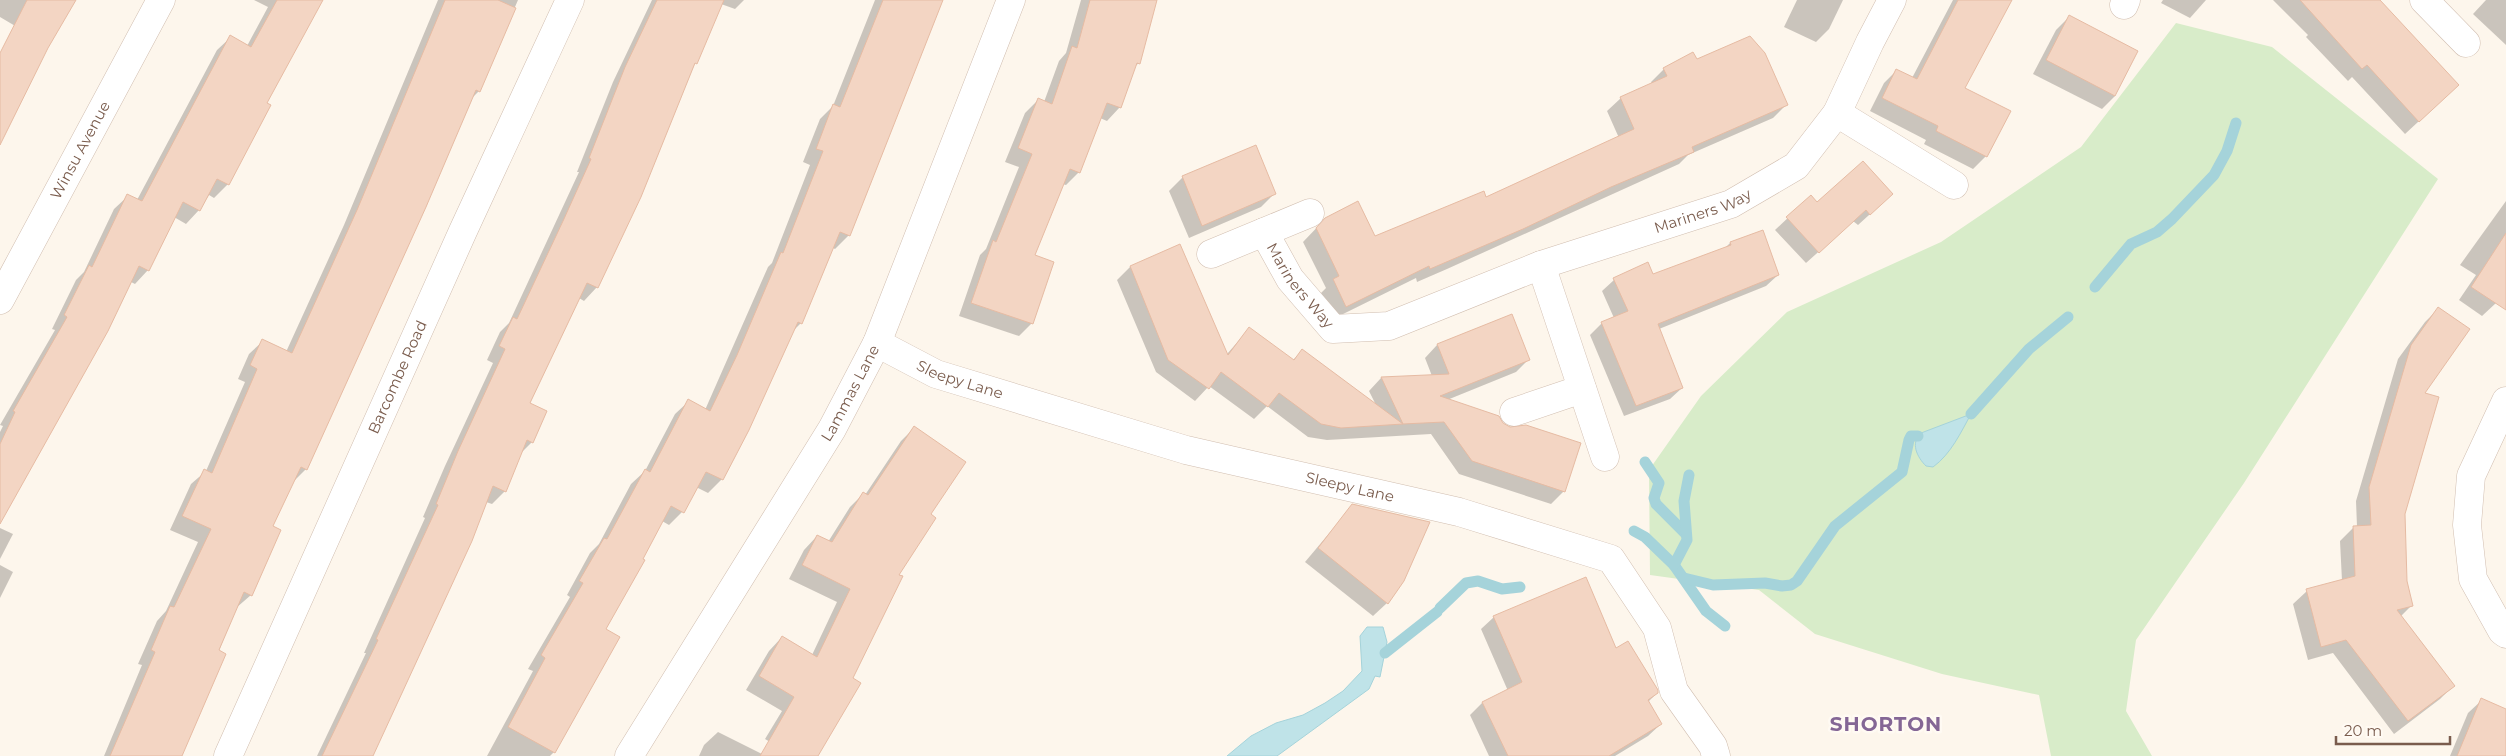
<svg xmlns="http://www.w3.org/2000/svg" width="2506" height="756" viewBox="0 0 2506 756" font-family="Montserrat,sans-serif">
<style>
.green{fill:#d8ecc9}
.water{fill:#bfe3e8;stroke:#a5d3da}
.shadow{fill:#0003}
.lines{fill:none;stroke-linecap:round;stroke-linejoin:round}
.stream{stroke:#a5d3da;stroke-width:11}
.building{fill:#f3d5c3;stroke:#e6bba3}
.minor-casing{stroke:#d1beb0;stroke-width:29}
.minor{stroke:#fff;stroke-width:28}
.labels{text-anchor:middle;stroke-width:5;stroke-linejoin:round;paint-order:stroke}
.street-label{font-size:15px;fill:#7a5c4d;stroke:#fffaf3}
.district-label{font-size:20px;font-weight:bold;letter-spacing:1px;fill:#846695;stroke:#fffaf3}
</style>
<rect width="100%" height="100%" fill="#fdf6ec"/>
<!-- green -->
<polygon class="green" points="2176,23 2272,47 2438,179 2244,483 2136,640 2126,711 2152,756 2051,756 2039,695 1942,674 1815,634 1759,590 1650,575 1649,470 1701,396 1787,312 1941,242 2081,147"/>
<!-- water -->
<g class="water">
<path d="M1971 414C1961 432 1951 454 1933 467L1926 466C1917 457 1910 443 1921 433Z"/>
<polygon points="1367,627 1383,627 1387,642 1380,677 1375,676 1369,689 1277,756 1227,756 1251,736 1276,723 1303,715 1325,703 1343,691 1362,671 1360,636"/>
</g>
<!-- shadow -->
<g class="shadow">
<polygon points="0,0 74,0 44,43 0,17"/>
<polygon points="254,0 322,0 265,104 228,184 214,198 209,195 199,210 186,224 174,217 148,270 135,284 131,282 0,522 0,432 3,426 0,425 55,330 52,329 76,280 84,272 114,209 128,196 137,200 217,50 231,37 247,46 268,7"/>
<polygon points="438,0 518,0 479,91 470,100 306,469 293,482 272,527 251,595 236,608 177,756 104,756 142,665 138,664 157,621 166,611 198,542 170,530 191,484 206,471 245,382 238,379 249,354 263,341 286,352 344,225"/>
<polygon points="652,0 744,0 735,9 721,4 597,287 584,301 579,298 529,404 532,442 520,454 505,491 492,504 486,502 372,756 317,756 366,653 364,653 425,518 423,517 445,466 493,363 487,360 500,332 509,323 579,172 577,172 613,82"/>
<polygon points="875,0 941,0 849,235 835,249 833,248 801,323 793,331 747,430 722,479 708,493 696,487 682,512 669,525 662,521 604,630 554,752 550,756 487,756 533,671 528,669 570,597 567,595 590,553 599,544 631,484 645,471 675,414 689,401 705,410 768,267 772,263 810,165 803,162 820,119 833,106"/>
<polygon points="1081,0 1156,0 1139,63 1134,67 1120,107 1107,121 1100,118 1079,172 1066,185 1062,184 1033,256 1032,323 1019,336 959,316 980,255 986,249 1019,167 1005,162 1025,113 1038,100 1044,102 1059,61 1066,53"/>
<polygon points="1797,0 1843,0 1829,29 1816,42 1784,27"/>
<polygon points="1953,0 2010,0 1963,89 1986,156 1973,169 1924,144 1926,140 1870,111 1884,83 1897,70 1912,78"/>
<polygon points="2163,0 2206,0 2190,18 2161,3"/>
<polygon points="2273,0 2375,0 2444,98 2405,134 2352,77 2348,81 2306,37 2308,35"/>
<polygon points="2486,0 2506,0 2506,45 2473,14"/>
<polygon points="2069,17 2115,96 2102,109 2033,74 2056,30"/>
<polygon points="1696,60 1786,105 1773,118 1688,155 1679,164 1447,269 1417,282 1416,278 1333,319 1321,293 1326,288 1303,242 1325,219 1375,238 1486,198 1619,138 1607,111 1621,98 1652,84 1651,82 1664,69"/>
<polygon points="1183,177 1275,193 1261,207 1189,238 1169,191"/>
<polygon points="1811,196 1817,203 1879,206 1858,225 1853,221 1806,263 1775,230"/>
<polygon points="2506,201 2506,287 2496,303 2482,316 2459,300 2476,275 2460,265"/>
<polygon points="1730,243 1778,275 1766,286 1659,329 1682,388 1670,399 1624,416 1590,335 1602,323 1614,318 1602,291 1614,280 1647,264 1653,276 1724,249"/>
<polygon points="1179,245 1227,354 1249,329 1292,361 1302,351 1376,405 1369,391 1381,378 1432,376 1425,358 1437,345 1528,360 1516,372 1447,400 1502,424 1564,491 1551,504 1459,474 1431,434 1327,440 1308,437 1267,406 1254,419 1209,386 1195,401 1156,372 1117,280 1130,267"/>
<polygon points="2439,308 2403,513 2405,581 2412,605 2401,616 2454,685 2440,699 2394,734 2333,653 2308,660 2293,604 2307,591 2342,581 2340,541 2354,527 2357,527 2356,501 2398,359 2425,322"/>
<polygon points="914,428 929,514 898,575 814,756 794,756 765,739 782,711 746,690 769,651 782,637 812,655 837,602 789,579 804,550 817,536 828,542 850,507 863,494 865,495 901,441"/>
<polygon points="1353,505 1387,603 1373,616 1305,562"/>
<polygon points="0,528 13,534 0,559"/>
<polygon points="0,565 13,572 0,598"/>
<polygon points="1494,617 1616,650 1657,693 1648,702 1661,724 1648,736 1615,756 1489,756 1470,715 1482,703 1508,691 1481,629"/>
<polygon points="2482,700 2506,710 2506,756 2450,756 2468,713"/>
<polygon points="718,732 766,756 699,756 704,745"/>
</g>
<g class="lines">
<!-- stream -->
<g class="stream">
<polyline points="2095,287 2131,244 2157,232 2172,219 2214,175 2227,151 2236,123"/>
<polyline points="1971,414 2029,349 2068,317"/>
<polyline points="1645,462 1659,483 1654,498 1656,504 1686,534"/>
<polyline points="1634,531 1645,537 1674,565 1706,611 1725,626"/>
<polyline points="1674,565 1687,540 1684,501 1689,475"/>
<polyline points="1684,578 1713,585 1765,583 1782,586 1791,585 1797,581 1835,526 1902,472 1909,440 1911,436 1918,436"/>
<polyline points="1440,608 1466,583 1478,581 1502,589 1520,587"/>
<polyline points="1385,653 1437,612"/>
</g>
</g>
<!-- building -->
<g class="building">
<polygon points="27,0 76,0 48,48 0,145 0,53"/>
<polygon points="277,0 323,0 267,103 271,105 229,185 217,179 200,211 183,202 149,271 139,266 108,331 0,524 0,444 15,412 13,411 67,317 64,315 89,265 92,267 127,194 142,201 230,35 251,47"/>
<polygon points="445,0 498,0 516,8 480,92 476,90 426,207 307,470 301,467 273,526 281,530 252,596 244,592 219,650 226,654 182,756 110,756 155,652 151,650 170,606 174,607 211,529 182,516 204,469 212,473 257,369 250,365 262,339 292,353 357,210"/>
<polygon points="657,0 724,0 697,64 695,63 641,197 598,288 587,283 530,403 547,411 533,443 527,440 506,492 493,486 472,541 373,756 322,756 378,640 376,639 438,505 436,504 458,451 505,349 499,346 513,317 517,319 563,221 591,159 589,158 625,67"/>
<polygon points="883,0 943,0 850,236 840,232 802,324 798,322 749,430 723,480 706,472 684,513 671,506 643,559 645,560 606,629 620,637 555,753 508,727 545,658 541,655 583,583 579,581 604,538 607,539 645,469 650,472 688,399 710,411 737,355 781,252 783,253 823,151 816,149 833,104 840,107"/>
<polygon points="1090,0 1157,0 1140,64 1137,63 1121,108 1107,103 1080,173 1070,169 1035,255 1054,262 1033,324 971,303 993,240 996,242 1032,154 1018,148 1038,98 1052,104 1072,46 1077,48"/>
<polygon points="1958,0 2012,0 1965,88 2011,111 1987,157 1936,131 1938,126 1882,98 1896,69 1917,79"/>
<polygon points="2300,0 2380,0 2459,85 2419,122 2367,65 2362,69"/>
<polygon points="2069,15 2138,51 2115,96 2046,60"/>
<polygon points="1750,36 1765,53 1788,105 1692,147 1694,152 1611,187 1523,229 1430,269 1429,266 1346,307 1333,279 1339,276 1316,228 1325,218 1358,201 1375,236 1484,191 1486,197 1634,129 1620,97 1667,76 1663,68 1693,52 1697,59"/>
<polygon points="1256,145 1276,194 1202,226 1182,176"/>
<polygon points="1863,161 1893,194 1870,215 1866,210 1819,253 1786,217 1811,195 1817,202"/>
<polygon points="1763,230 1779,275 1658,324 1683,388 1636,406 1601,322 1628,311 1613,278 1648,262 1653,274 1731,245 1730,242"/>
<polygon points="2506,233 2506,310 2471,287"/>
<polygon points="1180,244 1228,355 1249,327 1294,360 1302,349 1403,424 1341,428 1321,424 1279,393 1268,407 1221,372 1209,389 1168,360 1130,266"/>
<polygon points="2438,307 2470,329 2425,393 2439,397 2405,514 2407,581 2413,606 2397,610 2455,686 2408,721 2346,640 2321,647 2306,589 2355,576 2353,526 2371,525 2369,487 2411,345"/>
<polygon points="1512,314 1530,360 1440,396 1499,416 1503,423 1510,427 1526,425 1581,443 1565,492 1472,461 1444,422 1403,424 1381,377 1449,374 1437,344"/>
<polygon points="914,426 966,462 931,514 936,518 899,575 903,576 853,678 861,683 818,756 760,756 794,697 759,676 782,636 817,657 850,589 802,565 817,535 832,542 863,492 868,495"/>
<polygon points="1352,504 1430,522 1404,581 1388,604 1318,548"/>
<polygon points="1586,577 1616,648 1628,641 1658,690 1658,693 1648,700 1662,724 1609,756 1508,756 1482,702 1522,682 1493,616"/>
<polygon points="2481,698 2506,709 2506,756 2457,756"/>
</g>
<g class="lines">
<defs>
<g id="minor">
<polyline points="2424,0 2466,43"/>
<polyline points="2124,5 2126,0"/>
<polyline points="1837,113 1954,185"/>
<path id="s1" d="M1264 232 1290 279 1333 329 1389 326 1541 265 1731 204 1796 166 1837 113 1870 42 1892 0"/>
<polyline points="1211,254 1310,213"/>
<polyline points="1541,265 1605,457"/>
<path id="s2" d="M0 300 161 0"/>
<path id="s3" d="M877 343 936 374 1186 450 1459 512 1611 559 1657 628 1674 691 1713 746 1716 756"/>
<polyline points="2506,401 2471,476 2467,525 2473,579 2502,631 2506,634"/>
<polyline points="1514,412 1582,389"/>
<path id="s4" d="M228 756 463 231 570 0"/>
<path id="s5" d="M629 756 832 429 877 343 1011 0"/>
</g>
</defs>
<!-- minor casing -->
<use href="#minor" class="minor-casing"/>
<!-- minor -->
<use href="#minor" class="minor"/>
</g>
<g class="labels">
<!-- street labels -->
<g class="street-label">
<text dy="5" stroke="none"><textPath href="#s2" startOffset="170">Winsu Avenue</textPath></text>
<text dy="5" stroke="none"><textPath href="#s1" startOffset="510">Mariners Way</textPath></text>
<text dy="5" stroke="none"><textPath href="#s1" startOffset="65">Mariners Way</textPath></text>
<text dy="5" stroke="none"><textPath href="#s4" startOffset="415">Barcombe Road</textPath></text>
<text dy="5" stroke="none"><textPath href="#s3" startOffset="91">Sleepy Lane</textPath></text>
<text dy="5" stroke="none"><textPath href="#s5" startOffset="425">Lammas Lane</textPath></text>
<text dy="5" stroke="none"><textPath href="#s3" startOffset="496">Sleepy Lane</textPath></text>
</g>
<!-- district labels -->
<g class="district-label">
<text x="1886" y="731">SHORTON</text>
</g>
</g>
<!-- scale -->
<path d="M2336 736v8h114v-8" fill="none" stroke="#7a5c4d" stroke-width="2.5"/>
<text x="2344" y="736" font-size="15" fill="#7a5c4d" stroke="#fffaf3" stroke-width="4" paint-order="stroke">20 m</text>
</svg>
